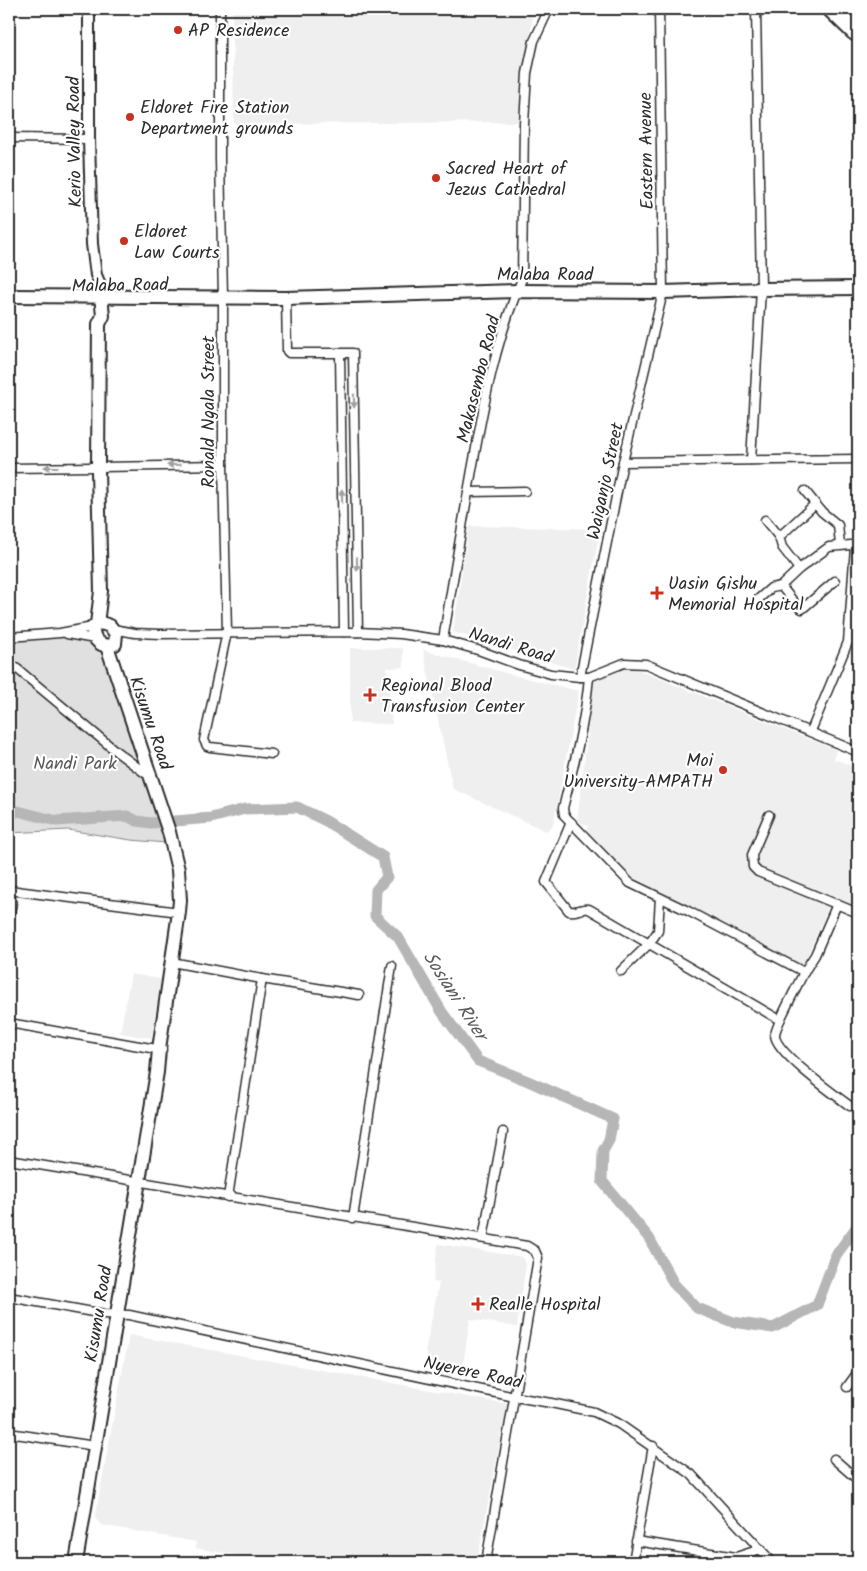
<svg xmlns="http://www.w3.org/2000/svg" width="867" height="1571" viewBox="0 0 867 1571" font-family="Kalam,sans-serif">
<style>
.built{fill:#efefef}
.green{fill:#e0e0e0;stroke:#868686}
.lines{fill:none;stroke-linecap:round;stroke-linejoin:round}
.river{stroke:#b6b6b6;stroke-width:11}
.minor-casing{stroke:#2b2b2b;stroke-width:11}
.major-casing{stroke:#2b2b2b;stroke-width:14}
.highway-casing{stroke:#2b2b2b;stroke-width:16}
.minor{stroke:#fff;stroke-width:8}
.major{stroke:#fff;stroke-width:10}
.highway{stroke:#fff;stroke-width:12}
.rail{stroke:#2b2b2b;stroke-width:2}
.oneway{fill:#a0a0a0}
.poi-dot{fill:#c8321e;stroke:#fff;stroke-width:2}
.labels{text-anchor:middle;stroke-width:4.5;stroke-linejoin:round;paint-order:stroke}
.poi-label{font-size:18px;fill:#2b2b2b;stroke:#fff;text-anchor:start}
.street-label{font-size:18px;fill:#2b2b2b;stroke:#fff}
.park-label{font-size:18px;fill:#585858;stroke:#fff}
.water-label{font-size:19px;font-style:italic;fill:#5c5c5c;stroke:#fff}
</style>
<rect width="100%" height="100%" fill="#fff"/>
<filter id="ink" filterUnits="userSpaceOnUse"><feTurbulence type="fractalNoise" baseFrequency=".02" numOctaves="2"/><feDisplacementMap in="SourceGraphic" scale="10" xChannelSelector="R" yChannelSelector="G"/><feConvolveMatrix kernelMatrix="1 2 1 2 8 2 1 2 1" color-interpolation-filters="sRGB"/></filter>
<g filter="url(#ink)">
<!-- built -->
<g class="built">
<polygon points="232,9 537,9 533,14 518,122 234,124"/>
<polygon points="469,526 600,529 574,669 453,632"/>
<polygon points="350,648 403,648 404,667 387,668 392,724 350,723"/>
<polygon points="423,650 513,675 579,691 553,826 546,831 453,789"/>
<polygon points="631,667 836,750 834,759 858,768 858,914 831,902 803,965 755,943 627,874 587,830 588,826 577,821 594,681"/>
<polygon points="131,974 161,979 151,1038 120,1033"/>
<polygon points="438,1244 523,1257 526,1264 517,1327 470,1319 462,1372 425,1365 427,1353 425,1352 439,1283 433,1282"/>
<polygon points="129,1335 507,1404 477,1562 279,1562 195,1548 196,1542 101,1525 95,1518"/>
</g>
<!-- green -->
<polygon class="green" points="61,634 95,640 107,647 166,843 131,840 68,830 9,833 9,637"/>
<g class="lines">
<!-- river -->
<polyline class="river" points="9,816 18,811 57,821 127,816 137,821 151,823 211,818 245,809 297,807 326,821 383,857 387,877 376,890 375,916 398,937 442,1012 478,1061 528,1081 613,1119 609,1140 603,1151 602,1181 649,1238 674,1284 697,1308 733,1322 773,1328 817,1305 836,1255 858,1225"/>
<defs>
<g id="minor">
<polyline points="220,9 220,159 223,296 223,465 227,632 204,740 207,746 210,747 272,754"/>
<polyline points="9,138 89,139"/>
<polyline points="286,298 287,351 289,353 353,353 358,632"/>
<polyline points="340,353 344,632"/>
<polyline points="751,460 761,289 756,9"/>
<polyline points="623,462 858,459"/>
<polyline points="102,467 223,465"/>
<polyline points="9,468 94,467"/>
<polyline points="805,491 822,512 838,525 840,545"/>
<polyline points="468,492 525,491"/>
<polyline points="765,520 779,537"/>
<polyline points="799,569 782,547 779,537 815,504"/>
<polyline points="781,586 797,606 802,609 835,581"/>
<polyline points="755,602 771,588 781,586 799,569 829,547 851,545 855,547 848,642 811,731"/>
<polyline points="113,629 135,633 161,634 358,632 401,634 443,640 481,651 519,665 551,674 580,677 589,677 624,663 646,664 858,752"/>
<polyline points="67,634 95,639"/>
<polyline points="9,637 60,633 93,627"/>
<path d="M443 640C453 580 463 519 474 459 485 397 497 337 522 279L524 124 527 73 534 41 549 9"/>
<polyline points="9,662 117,752 145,773 149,773"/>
<polyline points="580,677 623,462 663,292 659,9"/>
<path d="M589 677C585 722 574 765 563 808L564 815 630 883 688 911 804 972 815 955 837 904"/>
<polyline points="769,815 752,855 753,867 758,872 858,913"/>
<path d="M571 822 546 882 569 911C576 913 582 907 589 909L780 1020"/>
<polyline points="9,890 179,912"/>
<polyline points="9,894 12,902 9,921"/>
<polyline points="177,963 262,979 228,1197"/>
<polyline points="621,971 649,944 658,931 660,898"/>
<path d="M804 972C799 983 775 1026 775 1035 775 1052 835 1095 850 1106"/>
<polyline points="262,979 359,995"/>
<polyline points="9,1023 162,1050"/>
<polyline points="9,1160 527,1246 535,1251 538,1258 486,1562"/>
<polyline points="353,1218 392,966"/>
<polyline points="483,1238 503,1132"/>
<polyline points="9,1297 104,1314 129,1315 515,1397 551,1403 594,1412 619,1424 691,1474 772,1562"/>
<polyline points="847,1387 858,1372"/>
<polyline points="9,1433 95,1446"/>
<polyline points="834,1459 858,1480"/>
<polyline points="636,1541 736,1557 761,1549"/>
<polyline points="633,1562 653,1446"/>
</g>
<polyline id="major" points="89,9 89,139 92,244 96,275 99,282 101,295"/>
<g id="highway">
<polyline points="9,296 286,298 516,291 663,292 761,289 858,288"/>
<polyline points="98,464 99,324 103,316 101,295"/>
<path d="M101 623 110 626 116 634 115 644C102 649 92 640 93 627Z"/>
<polyline points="97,624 101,591 98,471"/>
<polyline points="76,1562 157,1072 159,1049 179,912 180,900 178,870 169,832 107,646"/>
</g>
</defs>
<!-- minor casing -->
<use href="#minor" class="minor-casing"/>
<!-- major casing -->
<use href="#major" class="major-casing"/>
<!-- highway casing -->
<use href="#highway" class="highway-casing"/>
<!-- minor -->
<use href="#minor" class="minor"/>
<!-- major -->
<use href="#major" class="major"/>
<!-- highway -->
<use href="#highway" class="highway"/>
<!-- rail -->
<polyline class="rail" points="818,9 848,38 858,45"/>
</g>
<!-- one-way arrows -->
<defs><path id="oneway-solid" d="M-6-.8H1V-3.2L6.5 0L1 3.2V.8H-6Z" transform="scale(1.25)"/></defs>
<g class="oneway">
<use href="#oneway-solid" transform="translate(354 401) rotate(89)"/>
<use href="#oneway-solid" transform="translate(174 465) rotate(179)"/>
<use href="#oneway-solid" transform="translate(51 467) rotate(180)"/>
<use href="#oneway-solid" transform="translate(342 496) rotate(-91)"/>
<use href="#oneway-solid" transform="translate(357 564) rotate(89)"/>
</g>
</g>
<!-- markers -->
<g class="poi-dot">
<circle cx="178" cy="30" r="5"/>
<circle cx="130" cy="117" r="5"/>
<circle cx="436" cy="178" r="5"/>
<circle cx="124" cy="241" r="5"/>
<path d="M654.5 585.5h5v5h5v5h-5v5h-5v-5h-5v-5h5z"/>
<path d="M367.5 687.5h5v5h5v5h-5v5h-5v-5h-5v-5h5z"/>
<circle cx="723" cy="770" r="5"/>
<path d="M475.5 1296.5h5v5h5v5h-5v5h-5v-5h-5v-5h5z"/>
</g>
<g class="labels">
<!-- poi labels -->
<g class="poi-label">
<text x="188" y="36">AP Residence</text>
<text x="140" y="113">Eldoret Fire Station<tspan x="140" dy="21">Department grounds</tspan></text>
<text x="446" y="174">Sacred Heart of<tspan x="446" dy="21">Jezus Cathedral</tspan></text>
<text x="134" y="237">Eldoret<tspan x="134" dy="21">Law Courts</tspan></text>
<text x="668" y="589">Uasin Gishu<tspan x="668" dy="21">Memorial Hospital</tspan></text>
<text x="381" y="691">Regional Blood<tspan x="381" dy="21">Transfusion Center</tspan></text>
<text x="713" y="766" text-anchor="end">Moi<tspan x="713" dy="21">University-AMPATH</tspan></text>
<text x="489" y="1310">Realle Hospital</text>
</g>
<!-- street labels -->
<g class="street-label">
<text transform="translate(74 142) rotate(-91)" y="6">Kerio Valley Road</text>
<text transform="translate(646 151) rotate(-91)" y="6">Eastern Avenue</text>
<text x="545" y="280">Malaba Road</text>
<text transform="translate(120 285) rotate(-1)" y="6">Malaba Road</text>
<text transform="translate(478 379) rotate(-76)" y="6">Makasembo Road</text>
<text transform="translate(208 412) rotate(-90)" y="6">Ronald Ngala Street</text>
<text transform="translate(605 481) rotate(-78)" y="6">Waiganjo Street</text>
<text transform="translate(511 645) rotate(17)" y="6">Nandi Road</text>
<text transform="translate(151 723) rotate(71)" y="6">Kisumu Road</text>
<text transform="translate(98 1314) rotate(-81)" y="6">Kisumu Road</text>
<text transform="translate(473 1372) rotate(12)" y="6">Nyerere Road</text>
</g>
<!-- park labels -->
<g class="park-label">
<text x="75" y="769">Nandi Park</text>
</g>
<!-- water labels -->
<g class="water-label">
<text transform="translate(456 995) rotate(57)" y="7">Sosiani River</text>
</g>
</g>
<!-- margin -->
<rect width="867" height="1571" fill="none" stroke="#fff" stroke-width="30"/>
<rect x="15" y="15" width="837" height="1541" fill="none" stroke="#2b2b2b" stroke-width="2" filter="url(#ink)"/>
</svg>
